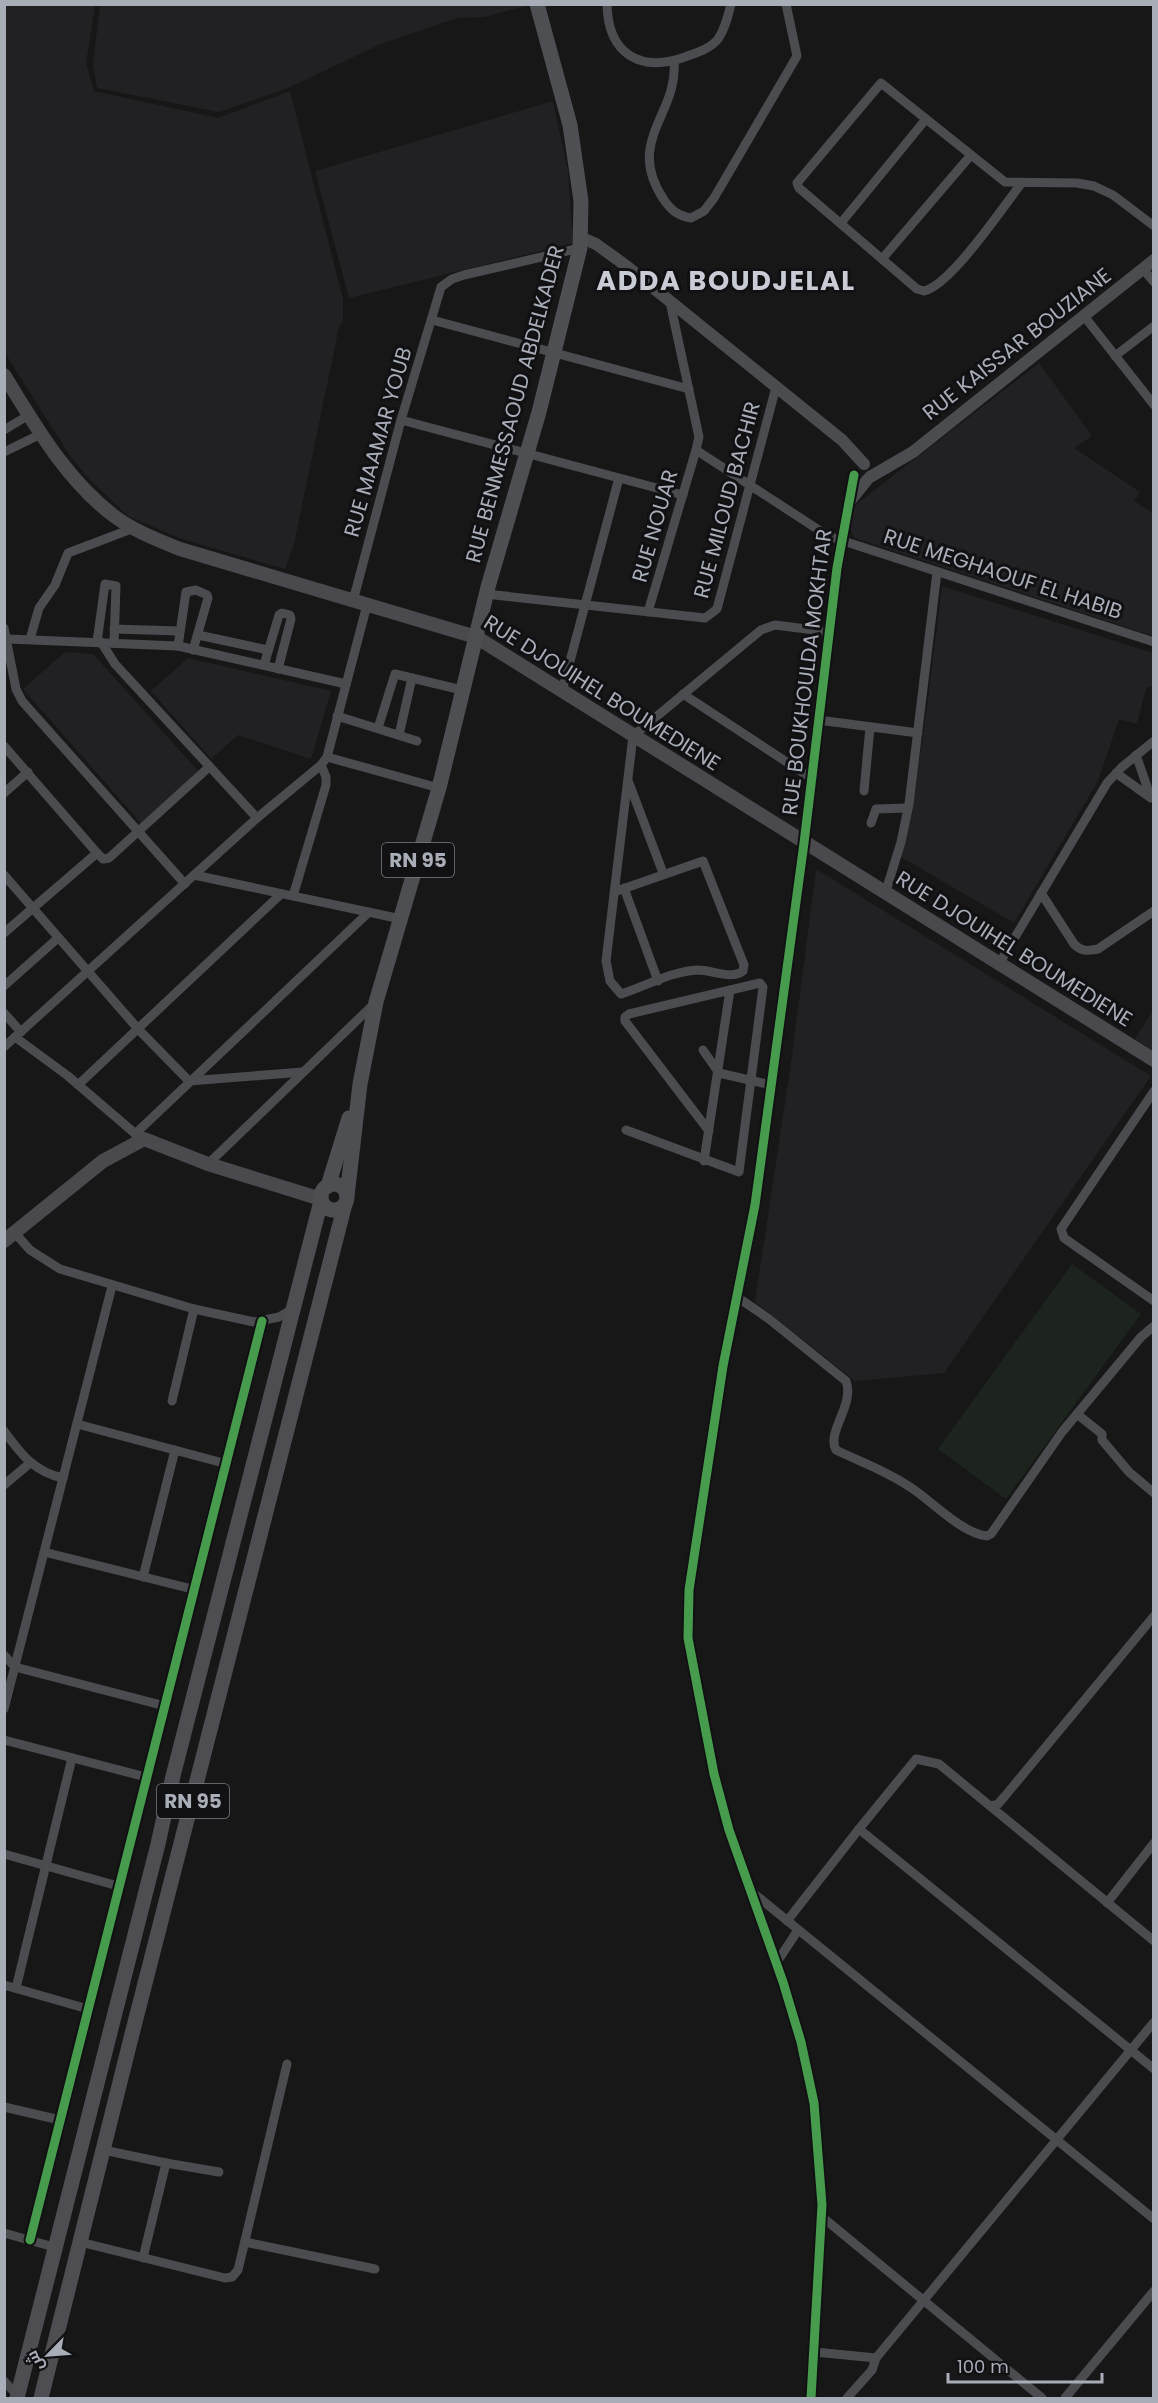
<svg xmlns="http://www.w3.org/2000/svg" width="1158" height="2403" viewBox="0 0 1158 2403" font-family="Poppins,Cairo,sans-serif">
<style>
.built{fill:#212123}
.green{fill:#1d241e}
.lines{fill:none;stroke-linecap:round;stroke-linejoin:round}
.minor{stroke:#4b4c50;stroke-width:9}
.tertiary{stroke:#4b4c50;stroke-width:12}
.secondary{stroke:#4a4a4e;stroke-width:14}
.primary{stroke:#4d4f52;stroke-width:15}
.trunk{stroke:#4e4e52;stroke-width:15}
.cycleway-casing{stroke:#111113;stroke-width:13}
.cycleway{stroke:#469c4c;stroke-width:9}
.labels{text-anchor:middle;stroke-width:6;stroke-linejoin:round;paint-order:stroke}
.shield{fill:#111113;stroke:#7b7e86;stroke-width:1.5}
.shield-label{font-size:20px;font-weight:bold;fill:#a8adb8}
.street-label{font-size:21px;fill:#a8adb8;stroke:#111113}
.district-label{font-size:27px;font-weight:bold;letter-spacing:1.5px;fill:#c9ccd4;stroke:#111113}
</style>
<rect width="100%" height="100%" fill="#171717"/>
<!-- built -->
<g class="built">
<polygon points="5,4 95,5 86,63 94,91 218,118 290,91 343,299 343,320 339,327 294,544 285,569 179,538 128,516 90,480 70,456 5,353"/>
<polygon points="100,5 531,5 484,17 457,18 381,44 288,88 219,112 97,88 93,64"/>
<polygon points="553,101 568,172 573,243 349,298 315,171"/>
<polygon points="1039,363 1092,436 1074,448 1140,492 1134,501 1153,513 1153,636 855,538 850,530 848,519 850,509"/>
<polygon points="942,586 1153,653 1153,686 1146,688 1137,724 1119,719 1098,781 1014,923 901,857 923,738"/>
<polygon points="65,652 93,654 198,771 141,823 23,689"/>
<polygon points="188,658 331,691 311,759 238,735 211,759 151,691"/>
<polygon points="816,869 1151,1076 944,1373 855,1381 755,1302 792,1056"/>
<polygon points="1153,1010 1153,1051 1135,1039"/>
</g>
<!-- green -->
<polygon class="green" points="1072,1264 1141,1314 1006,1499 938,1449"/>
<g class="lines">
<!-- minor -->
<g class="minor">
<path d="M607 4C608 54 640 73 685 57 696 53 710 49 718 39 725 29 728 16 731 4"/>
<path d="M674 61C679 114 624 141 664 200 671 210 678 216 691 218L704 211 714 198 797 56 786 4"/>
<path d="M1021 184C1002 208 951 285 924 291L917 289 799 188 797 183 881 83 1005 182 1077 183 1094 186 1113 195 1154 226"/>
<polyline points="841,223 926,119"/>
<polyline points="882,259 971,155"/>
<polyline points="1143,269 1154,282"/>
<polyline points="670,302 699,437 696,450 828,536 1154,642"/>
<polyline points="1084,316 1154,405"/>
<polyline points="432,320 689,389"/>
<polyline points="1115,356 1154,326"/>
<polyline points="401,420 683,495"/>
<polyline points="4,430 29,415"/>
<polyline points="4,452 41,434"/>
<polyline points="486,594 705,618 717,609 776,387"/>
<polyline points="353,601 401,420 441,287 452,279 464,275 580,248"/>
<polyline points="648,612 696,450"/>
<polyline points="4,628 16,689 22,701 185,884"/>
<polyline points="114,629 179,631"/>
<polyline points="198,635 268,650"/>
<polyline points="8,639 178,646 346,684"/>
<polyline points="30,639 39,608 55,585 68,553 134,528"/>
<polyline points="97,642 105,584 116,586 114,643"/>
<polyline points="101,642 115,664 257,818"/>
<polyline points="178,646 186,592 196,590 207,595 208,598 193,650"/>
<polyline points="264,665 279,615 282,613 290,615 291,619 278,669"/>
<polyline points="562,691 619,478"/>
<polyline points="683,694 811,778"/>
<polyline points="337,716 417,741"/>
<polyline points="818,720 918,733"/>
<polyline points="378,728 395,674 462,690"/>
<polyline points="399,735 412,678"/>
<polyline points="4,746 97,853 4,933"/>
<polyline points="327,757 439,788"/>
<polyline points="1116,773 1151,798 1136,755"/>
<polyline points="629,783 663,873"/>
<polyline points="864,791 870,727"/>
<polyline points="4,793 28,772"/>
<polyline points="871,823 876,809 907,808"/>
<polyline points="97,853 103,859 109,858 209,767"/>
<polyline points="4,875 139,1030 189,1081 303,1072"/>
<polyline points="194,875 401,919"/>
<polyline points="624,888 658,981"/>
<path d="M614 892 703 861 744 965 743 971C732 980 712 970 698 970 672 971 646 986 621 994L610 981 606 961 633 736 761 630 775 625 830 632"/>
<path d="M1041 893 1074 944C1082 952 1088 951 1098 949L1154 911"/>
<polyline points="885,894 901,842 909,804 937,572"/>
<polyline points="293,896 326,785 326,777 321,765"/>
<polyline points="999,964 1107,783 1122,767 1154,741"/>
<polyline points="4,986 58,938"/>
<polyline points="4,1013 21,1032"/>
<polyline points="15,1037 68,1076 139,1137"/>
<polyline points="4,1047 257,818 321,765 327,757 367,605"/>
<polyline points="703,1050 719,1073 771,1085"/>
<polyline points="78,1085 281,894"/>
<polyline points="1154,1091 1061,1229 1064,1238 1154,1301"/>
<polyline points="626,1130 739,1172 763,987 760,983 629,1014 625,1017 625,1021 709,1131"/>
<polyline points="135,1134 369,912"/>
<polyline points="704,1161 730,990"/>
<polyline points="208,1164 375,1003"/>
<polyline points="15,1233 30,1250 60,1269 194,1309 254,1322 279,1317 294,1308"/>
<path d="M737 1297 769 1319 846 1381C855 1405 826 1432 836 1450 861 1462 887 1471 910 1487 932 1501 961 1533 987 1536L991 1534 1062 1432 1141 1337 1154 1326"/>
<polyline points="172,1401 194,1309"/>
<polyline points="1077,1414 1102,1434 1102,1440 1129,1472 1154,1493"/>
<polyline points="77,1424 227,1464"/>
<path d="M4 1431C21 1454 34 1472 63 1478"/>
<polyline points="4,1485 30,1463"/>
<polyline points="44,1552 196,1590"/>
<polyline points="143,1577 175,1450"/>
<polyline points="4,1655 15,1667 165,1706"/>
<polyline points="4,1709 112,1286"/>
<polyline points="4,1740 146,1777"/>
<polyline points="990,1806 998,1804 1005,1796 1154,1616"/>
<polyline points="859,1829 1154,2069"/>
<polyline points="4,1854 118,1886"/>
<polyline points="752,1892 1154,2219"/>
<polyline points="1107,1903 1154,1843"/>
<polyline points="787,1921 859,1829 916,1759 939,1764 1154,1941"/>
<polyline points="777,1962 798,1930"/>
<polyline points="4,1985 88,2009"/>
<polyline points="16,1988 72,1758"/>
<polyline points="4,2107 60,2120"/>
<polyline points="103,2150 166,2163 143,2258"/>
<polyline points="166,2163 219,2172"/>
<polyline points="821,2216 1042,2398"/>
<polyline points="4,2233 54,2247"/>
<polyline points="30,2240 262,1321"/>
<polyline points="80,2242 225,2278 232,2277 238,2270 287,2064"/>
<polyline points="245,2242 375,2269"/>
<polyline points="815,2352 876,2358 1154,2022"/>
<polyline points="4,2381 18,2396"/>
<polyline points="847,2398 872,2370 876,2358"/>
<polyline points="1065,2398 1154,2291"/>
</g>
<!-- tertiary -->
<g class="tertiary">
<polyline points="580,237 596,244 625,265 842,440 864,464"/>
<polyline points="870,477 913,452 1154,260"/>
<polyline points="850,501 867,480"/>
<polyline points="811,2398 822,2205 814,2103 801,2042 783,1982 729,1830 714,1774 688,1638 689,1590 723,1366 755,1205 804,843 837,568 854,475"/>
</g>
<!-- secondary -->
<g class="secondary">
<path d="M4 375C35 425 66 480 114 516 134 531 158 540 180 549L476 637 1154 1060"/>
<polyline points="4,1241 103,1161 144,1139 208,1164 321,1199"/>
</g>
<!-- primary -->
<g class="primary">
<circle cx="334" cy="1197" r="13"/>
<polyline points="328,1186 349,1118"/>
<polyline points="347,1196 360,1084 376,1002 439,788 488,587 539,412 580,248 581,201 570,125 537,4"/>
</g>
<!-- trunk -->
<g class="trunk">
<polyline points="17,2398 158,1844 173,1776 321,1201"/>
<polyline points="41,2398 132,2034 345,1204"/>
</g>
<defs>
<g id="cycleway">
<polyline points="30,2240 262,1321"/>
<polyline points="811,2398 822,2205 814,2103 801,2042 783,1982 729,1830 714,1774 688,1638 689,1590 723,1366 755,1205 804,843 837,568 854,475"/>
</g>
</defs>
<!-- cycleway casing -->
<use href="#cycleway" class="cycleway-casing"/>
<!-- cycleway -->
<use href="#cycleway" class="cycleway"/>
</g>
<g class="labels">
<!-- shield labels -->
<g class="shield">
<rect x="382" y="843" width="72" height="34" rx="4.5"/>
<rect x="157" y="1784" width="72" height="34" rx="4.5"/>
</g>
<g class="shield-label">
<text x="418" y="867">RN 95</text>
<text x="193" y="1808">RN 95</text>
</g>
<!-- street labels -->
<g class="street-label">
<text transform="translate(1017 344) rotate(-38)" y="7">RUE KAISSAR BOUZIANE</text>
<text transform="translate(515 404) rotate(-75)" y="7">RUE BENMESSAOUD ABDELKADER</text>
<text transform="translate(378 442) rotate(-74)" y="7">RUE MAAMAR YOUB</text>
<text transform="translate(727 500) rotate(-75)" y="7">RUE MILOUD BACHIR</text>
<text transform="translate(655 526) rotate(-74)" y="7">RUE NOUAR</text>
<text transform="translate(1003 574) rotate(18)" y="7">RUE MEGHAOUF EL HABIB</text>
<text transform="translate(807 672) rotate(-83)" y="7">RUE BOUKHOULDA MOKHTAR</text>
<text transform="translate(602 693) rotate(32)" y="7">RUE DJOUIHEL BOUMEDIENE</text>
<text transform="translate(1014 949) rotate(32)" y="7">RUE DJOUIHEL BOUMEDIENE</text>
</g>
<!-- district labels -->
<g class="district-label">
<text x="726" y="290">ADDA BOUDJELAL</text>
</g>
</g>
<!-- border -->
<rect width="1158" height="2403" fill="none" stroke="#a8adb8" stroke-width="12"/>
<!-- north arrow -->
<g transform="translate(48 2355) rotate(245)" stroke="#111113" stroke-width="4.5" paint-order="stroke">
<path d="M0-4.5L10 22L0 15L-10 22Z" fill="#a8adb8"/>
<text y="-9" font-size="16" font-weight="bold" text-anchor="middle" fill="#a8adb8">ش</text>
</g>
<!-- scale -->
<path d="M948 2373v9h154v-9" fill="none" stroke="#a8adb8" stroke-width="3"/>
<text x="957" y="2373" font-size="18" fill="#a8adb8" stroke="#111113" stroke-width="4.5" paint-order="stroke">100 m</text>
</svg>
